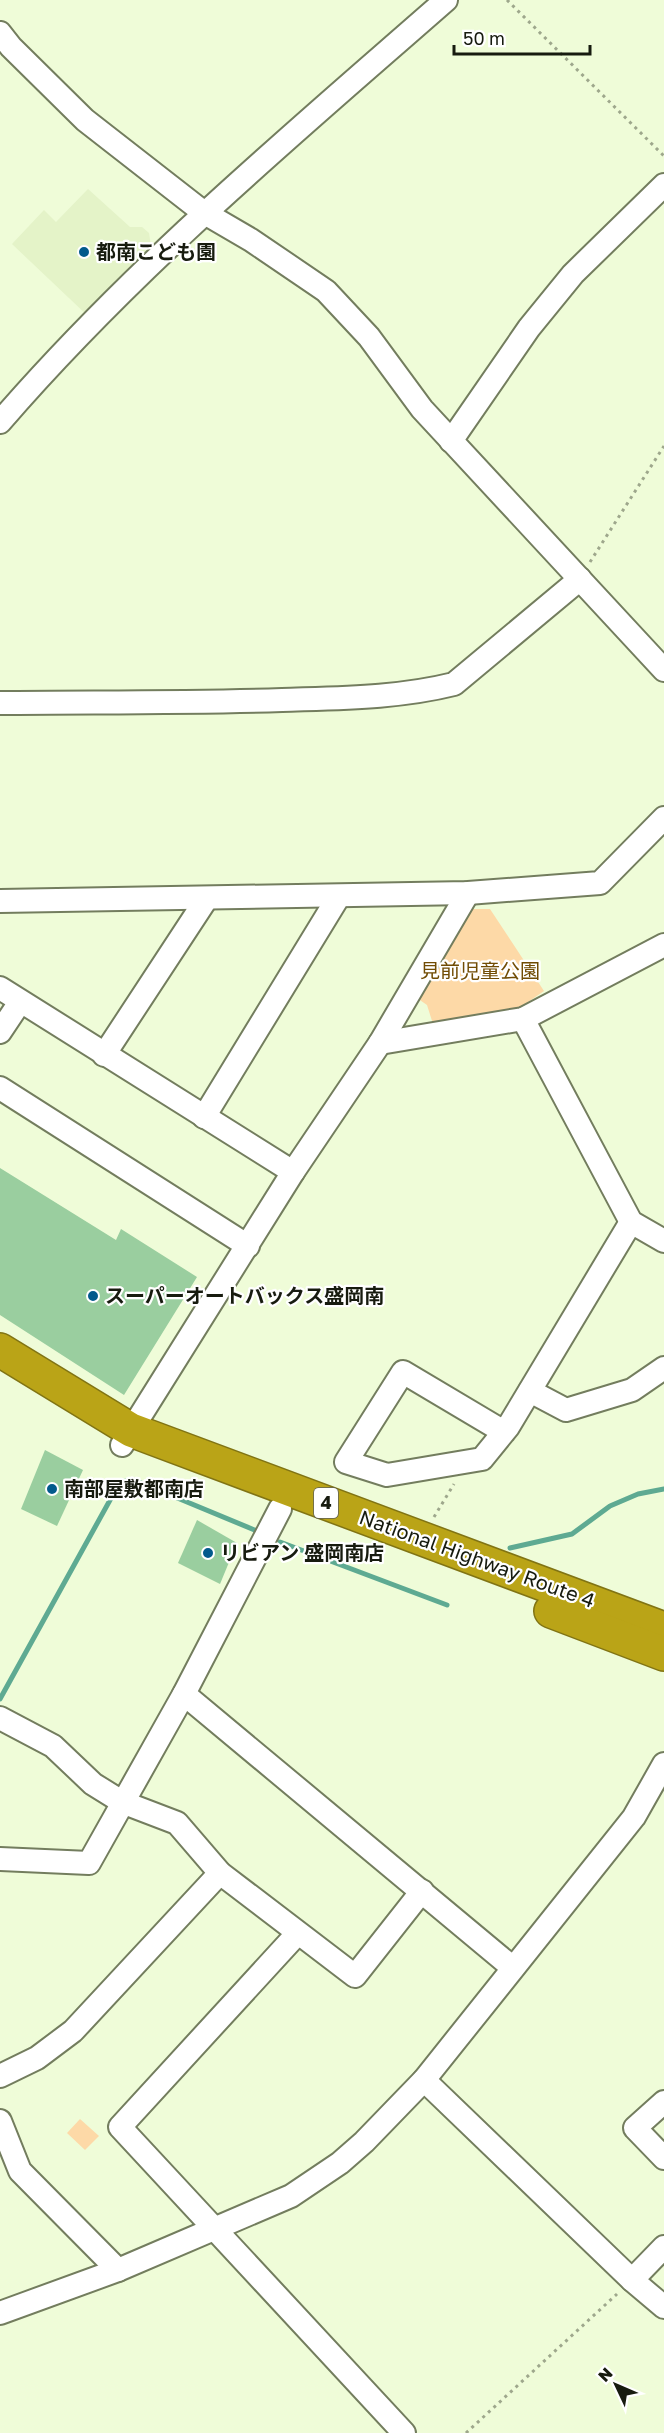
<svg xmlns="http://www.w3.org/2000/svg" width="664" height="2433" viewBox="0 0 664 2433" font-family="'Golos Text','Noto Sans JP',sans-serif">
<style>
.built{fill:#e4f3c8}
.green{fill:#fdd9a7}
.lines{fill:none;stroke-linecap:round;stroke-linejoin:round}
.stream{stroke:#5eaa92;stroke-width:5}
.building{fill:#9ace9f}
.minor-casing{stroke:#737d5e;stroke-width:26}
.highway-casing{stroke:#817414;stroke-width:36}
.path{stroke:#9ea78c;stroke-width:3;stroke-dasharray:3 4.5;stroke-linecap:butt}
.minor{stroke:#fff;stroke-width:22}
.highway{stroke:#baa417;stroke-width:33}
.poi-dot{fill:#025a8c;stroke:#fff;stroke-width:2}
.labels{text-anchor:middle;stroke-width:4.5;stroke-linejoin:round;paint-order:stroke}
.shield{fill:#fff;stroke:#5d5f57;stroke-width:1.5}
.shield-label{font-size:18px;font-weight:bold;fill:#171b0f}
.poi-label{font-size:20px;font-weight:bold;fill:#171b0f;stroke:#fff;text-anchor:start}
.park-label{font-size:20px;fill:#714c04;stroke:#fff}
.street-label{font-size:20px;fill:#171b0f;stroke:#fff}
</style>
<rect width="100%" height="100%" fill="#effcd8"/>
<!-- built -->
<polygon class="built" points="88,189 130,227 142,227 149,233 151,246 145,258 89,317 12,244 44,210 56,222"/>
<!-- green -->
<g class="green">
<polygon points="468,909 490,909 544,991 518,1009 433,1024 427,1005 414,996"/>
<polygon points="80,2119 99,2136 85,2150 67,2133"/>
</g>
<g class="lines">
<!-- stream -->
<g class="stream">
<polyline points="280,1542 447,1605"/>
<polyline points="510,1548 572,1534 610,1506 638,1494 664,1489"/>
<polyline points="0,1699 120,1482 134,1480 257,1531"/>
</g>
</g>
<!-- building -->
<g class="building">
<polygon points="0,1168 116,1240 121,1229 197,1277 124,1395 0,1315"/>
<polygon points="45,1450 83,1470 57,1526 21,1509"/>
<polygon points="197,1520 237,1543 220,1584 178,1563"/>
</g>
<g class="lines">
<defs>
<g id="minor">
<polyline points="0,33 11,47 85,120 203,212 251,240 326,291 369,337 422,409 664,670"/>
<path d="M0 422C134 267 292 135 446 0"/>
<polyline points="451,441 529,328 573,274 664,185"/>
<path d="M0 703C94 702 188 703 282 700 340 698 398 698 454 684L580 579"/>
<polyline points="0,901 468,893 600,883 664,818"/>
<polyline points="0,988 293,1172"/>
<polyline points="523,1019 631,1222 664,1241"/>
<polyline points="0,1032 20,1002"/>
<polyline points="380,1043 523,1019 664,945"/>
<polyline points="104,1055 207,898"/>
<polyline points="0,1088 248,1246"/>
<polyline points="204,1117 339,896"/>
<polyline points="530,1391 566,1410 632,1390 664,1368"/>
<polyline points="504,1432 403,1372 346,1462 387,1475 482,1459 508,1427 631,1222"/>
<polyline points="122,1445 293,1172 380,1043 468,893"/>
<polyline points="184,1694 513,1968"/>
<polyline points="0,1718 53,1746 93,1784 122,1802 177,1823 220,1873 355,1976 422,1891"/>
<polyline points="0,1859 89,1863 184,1694 280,1509"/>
<polyline points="297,1934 120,2127 404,2433"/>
<polyline points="0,2076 37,2058 73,2031 220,1873"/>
<polyline points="424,2080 632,2280 664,2307"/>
<polyline points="664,2102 635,2128 664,2158"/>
<polyline points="0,2121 20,2171 118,2270"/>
<polyline points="632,2280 664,2247"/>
<polyline points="0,2313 118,2270 291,2196 340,2163 364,2142 424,2080 634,1817 664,1764"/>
</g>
<g id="highway">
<polyline points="0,1350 131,1430 664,1629"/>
<polyline points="551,1611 664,1654"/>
</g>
</defs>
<!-- minor casing -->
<use href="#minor" class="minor-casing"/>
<!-- highway casing -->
<use href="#highway" class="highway-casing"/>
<!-- path -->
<g class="path">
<polyline points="507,0 664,156"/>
<polyline points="590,562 664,446"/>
<polyline points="434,1517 454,1484"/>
<polyline points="466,2433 617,2294"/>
</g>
<!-- minor -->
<use href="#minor" class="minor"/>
<!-- highway -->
<use href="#highway" class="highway"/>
</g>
<!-- markers -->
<g class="poi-dot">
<circle cx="84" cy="252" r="6"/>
<circle cx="93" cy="1296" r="6"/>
<circle cx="52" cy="1489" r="6"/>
<circle cx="208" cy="1553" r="6"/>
</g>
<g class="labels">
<!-- shield labels -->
<rect class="shield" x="314" y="1488" width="24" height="30" rx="4.5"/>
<g class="shield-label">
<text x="326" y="1509">4</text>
</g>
<!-- poi labels -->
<g class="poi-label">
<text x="96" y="259">都南こども園</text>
<text x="105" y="1303">スーパーオートバックス盛岡南</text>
<text x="64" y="1496">南部屋敷都南店</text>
<text x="220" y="1560">リビアン 盛岡南店</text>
</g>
<!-- park labels -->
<g class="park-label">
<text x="480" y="978">見前児童公園</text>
</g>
<!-- street labels -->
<g class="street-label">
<text transform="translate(477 1559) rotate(20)" y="7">National Highway Route 4</text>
</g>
</g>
<!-- north arrow -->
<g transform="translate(616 2385) rotate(314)" stroke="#ffffff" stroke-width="4.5" paint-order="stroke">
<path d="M0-4.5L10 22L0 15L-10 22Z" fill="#171b0f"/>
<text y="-9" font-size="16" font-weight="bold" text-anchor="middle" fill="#171b0f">N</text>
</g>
<!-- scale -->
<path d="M454 45v9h136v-9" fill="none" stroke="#171b0f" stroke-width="3"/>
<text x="463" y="45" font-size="18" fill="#171b0f" stroke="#ffffff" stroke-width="4.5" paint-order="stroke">50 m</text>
</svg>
